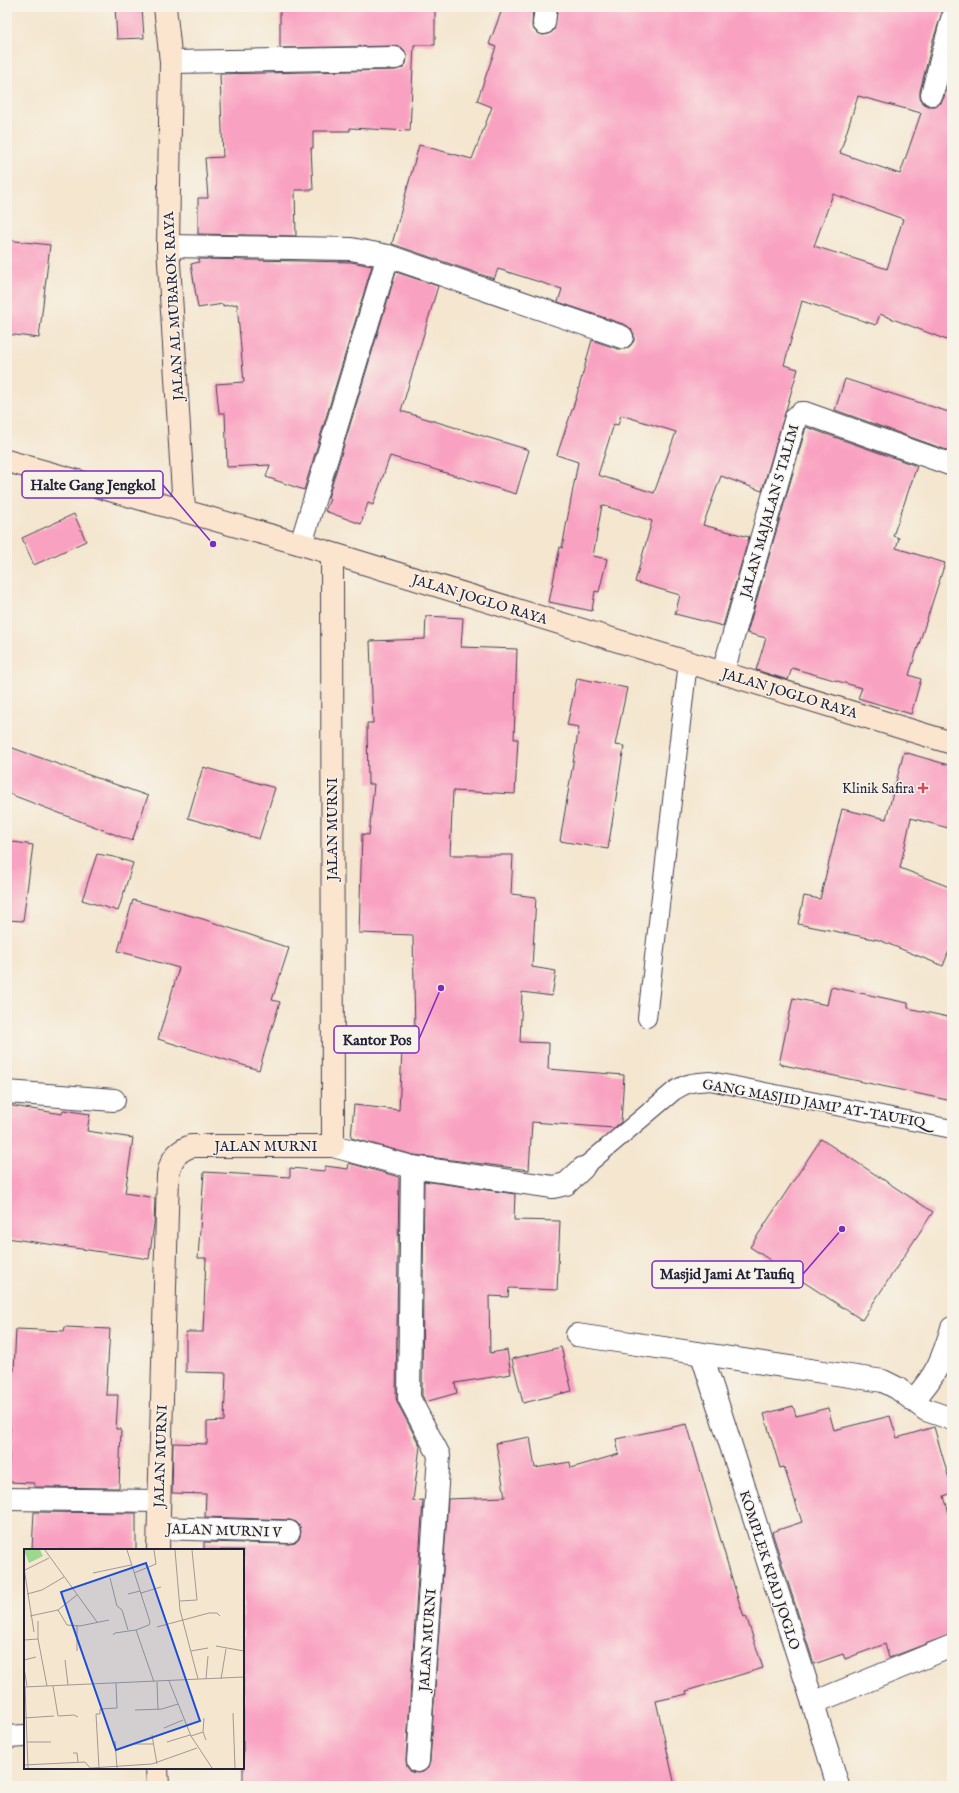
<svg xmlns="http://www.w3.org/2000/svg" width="959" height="1793" viewBox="0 0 959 1793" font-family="'IM FELL English',serif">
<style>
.building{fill:#f9a1c1;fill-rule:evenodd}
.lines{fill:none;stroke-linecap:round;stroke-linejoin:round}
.lane-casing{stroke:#423f51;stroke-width:20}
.street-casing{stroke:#423f51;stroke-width:24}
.secondary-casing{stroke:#423f51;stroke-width:24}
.lane{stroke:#fff;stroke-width:18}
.street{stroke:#fff;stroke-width:22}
.secondary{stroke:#fce5cf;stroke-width:22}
.poi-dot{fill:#d1495b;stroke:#f7f3e8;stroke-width:1.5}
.labels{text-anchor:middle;stroke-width:3;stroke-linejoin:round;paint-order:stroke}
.street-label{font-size:14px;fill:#22223b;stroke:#f7f3e8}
.poi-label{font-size:14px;fill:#22223b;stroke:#f7f3e8;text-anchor:end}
.inset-road{fill:none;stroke:#a09894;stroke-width:1}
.view{fill:#1d4ed8;fill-opacity:0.15;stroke:#1d4ed8;stroke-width:2}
.inset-edge{fill:none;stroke:#22223b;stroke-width:2}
.leader{fill:none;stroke:#7b2cbf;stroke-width:1.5}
.callout-dot{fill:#7b2cbf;stroke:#f7f3e8;stroke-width:1.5}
.callout{fill:#f7f3e8;stroke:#7b2cbf;stroke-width:1.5}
.callout-label{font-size:15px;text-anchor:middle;font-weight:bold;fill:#22223b}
</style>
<rect width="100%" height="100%" fill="#f7f3e8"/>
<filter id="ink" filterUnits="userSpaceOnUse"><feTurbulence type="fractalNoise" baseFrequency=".025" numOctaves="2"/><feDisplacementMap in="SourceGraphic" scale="8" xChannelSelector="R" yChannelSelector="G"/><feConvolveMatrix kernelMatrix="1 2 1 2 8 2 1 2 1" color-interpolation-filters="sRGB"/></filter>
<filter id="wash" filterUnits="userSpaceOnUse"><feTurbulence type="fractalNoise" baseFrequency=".012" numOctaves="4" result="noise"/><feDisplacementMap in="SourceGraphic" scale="16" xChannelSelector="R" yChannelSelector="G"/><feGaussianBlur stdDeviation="0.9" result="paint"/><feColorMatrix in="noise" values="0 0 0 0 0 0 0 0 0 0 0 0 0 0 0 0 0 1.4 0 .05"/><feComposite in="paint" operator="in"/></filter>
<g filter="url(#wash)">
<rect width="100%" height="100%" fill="#f4e6cf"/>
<g id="blocks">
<!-- building -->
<g class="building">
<polygon points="115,7 142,7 144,38 117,39"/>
<polygon points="280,7 435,7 435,45 414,45 410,131 350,128 350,131 313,131 313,148 311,148 313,190 295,190 296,236 198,234 198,198 208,198 205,158 223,157 220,74 395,70 402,68 406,64 407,57 405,51 401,47 395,46 280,48"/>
<path d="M503 7H533L532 27 537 33 543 35 549 34 554 30 558 7H944L933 40 920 91V97L923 103 928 106H935L941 103 944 97 952 72V342L880 314 876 325 802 301 784 365 798 369 762 491 721 476 703 525 749 537 723 626 675 614 680 595 635 582 652 521 602 505 593 556 607 559 599 592 595 591 592 611 549 602 560 547 562 548 578 462 557 455 576 398 592 340 618 349H625L630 346 634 341V334L631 329 626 325 558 302 562 289 498 269 494 279 392 244 419 145 472 159 492 107 477 101 496 47 489 44ZM858 96 921 113 900 174 840 153ZM833 194 903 219 887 269 814 246ZM621 415 676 432 654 493 598 475 614 424 618 425Z"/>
<polygon points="7,240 50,245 39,338 7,334"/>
<polygon points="199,259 351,262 372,266 304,490 266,477 270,465 227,467 225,413 219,413 216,384 244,382 237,304 223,306 223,304 198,308 191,264 199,262"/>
<polygon points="396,272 438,286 401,411 529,450 516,494 390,456 373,505 368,503 361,524 325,511 330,499 328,498"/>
<polygon points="845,379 952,413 952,452 835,410"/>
<polygon points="806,427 917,466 893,536 899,538 896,548 945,563 909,675 921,679 911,714 858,698 862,688 792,668 788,680 756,670 766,638 747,633"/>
<polygon points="74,514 86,541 34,565 22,538"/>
<polygon points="426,616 463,618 461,647 517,649 514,739 518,739 515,794 453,791 450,855 513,855 511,894 536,897 532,967 556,971 552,996 522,992 520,1042 549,1043 548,1069 624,1075 621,1122 614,1128 532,1122 529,1170 414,1155 351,1138 354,1105 399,1110 403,1030 415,1031 413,935 359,933 362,834 369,835 374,784 368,784 367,723 373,723 370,641 425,639"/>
<polygon points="577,678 627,688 615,745 624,746 608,849 560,841 579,727 567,725"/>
<polygon points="7,746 148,796 132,841 7,793"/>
<polygon points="904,752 952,766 952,829 911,818 900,868 952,888 952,943 943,966 879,940 798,924 804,896 820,899 842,809 886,819"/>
<polygon points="203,767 275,788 259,839 188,818"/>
<polygon points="7,841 33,845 23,921 7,920"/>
<polygon points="97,854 114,857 133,863 118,911 82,900"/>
<polygon points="133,900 203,919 289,948 272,1000 280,1002 259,1070 158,1039 179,968 118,951"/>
<polygon points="831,987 908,1003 908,1008 952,1018 952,1101 779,1064 793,998 827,1005"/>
<polygon points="7,1105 62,1114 63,1110 90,1114 87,1131 133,1138 125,1193 155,1198 154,1224 149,1259 7,1238"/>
<polygon points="821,1139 933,1212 862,1320 750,1247"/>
<polygon points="349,1163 399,1177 396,1398 398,1404 420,1446 413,1501 423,1500 406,1760 407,1767 411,1772 418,1773 423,1772 428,1768 430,1762 448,1499 505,1497 496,1443 530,1437 535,1468 570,1462 571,1468 619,1454 616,1439 687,1424 735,1589 744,1617 746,1616 763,1668 686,1691 687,1694 656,1701 675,1786 243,1786 243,1550 204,1550 204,1542 289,1544 295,1543 299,1539 301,1532 300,1526 296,1522 290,1520 205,1517 206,1494 172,1493 173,1443 207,1444 207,1422 224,1421 226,1373 186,1372 186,1332 203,1332 206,1258 198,1258 204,1172 290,1177 290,1168 325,1171 325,1166 348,1169"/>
<polygon points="424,1181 515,1194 514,1220 560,1221 557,1290 509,1288 508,1297 489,1296 490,1353 507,1350 511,1374 455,1383 457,1393 425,1402 422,1395"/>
<polygon points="65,1327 110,1329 106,1395 118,1395 116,1429 121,1429 119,1488 34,1487 34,1483 8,1482 10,1426 7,1426 7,1370 14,1371 16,1329 64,1331"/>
<polygon points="561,1347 572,1391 523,1403 512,1359"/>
<polygon points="793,1406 796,1416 828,1408 834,1430 890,1416 897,1438 934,1427 952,1489 952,1493 944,1496 952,1524 952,1634 889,1658 885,1644 845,1659 843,1654 814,1664 772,1532 802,1522 784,1467 780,1468 764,1414"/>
<polygon points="34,1512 136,1513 136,1550 32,1550"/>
</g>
</g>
</g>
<g filter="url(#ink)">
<use href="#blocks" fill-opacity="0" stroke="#423f51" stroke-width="1"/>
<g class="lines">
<defs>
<g id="lane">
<polyline points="647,1018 688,662"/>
<path d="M583 1168 674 1091C687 1082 695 1082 710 1081L952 1129"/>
</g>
<g id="street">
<polyline points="544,23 546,7"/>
<polyline points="171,62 395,58"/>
<polyline points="932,94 952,19"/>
<polyline points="168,246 351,249 388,256 622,337"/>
<polyline points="301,544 388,256"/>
<polyline points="723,672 796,417 801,413 805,413 952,465"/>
<polyline points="7,1092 114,1100"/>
<polyline points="333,1146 412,1167 553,1187 566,1184 583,1168"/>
<polyline points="412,1167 409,1398 439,1455 418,1761"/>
<polyline points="577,1335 883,1381 897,1388 926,1410 952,1419"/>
<polyline points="702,1355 813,1703 838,1786"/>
<path d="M914 1399C936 1376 943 1358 952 1328"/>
<polyline points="7,1499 159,1501"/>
<polyline points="159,1528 289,1532"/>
<polyline points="813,1703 952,1646"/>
<polyline points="7,1737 25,1736"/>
</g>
<g id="secondary">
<polyline points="165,7 171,62 168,246 184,510"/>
<polyline points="7,461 301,544 952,743"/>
<path d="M158 1550 168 1175C171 1159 176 1152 191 1146H333L332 554"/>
<polyline points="157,1768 158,1786"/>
</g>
</defs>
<!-- lane casing -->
<use href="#lane" class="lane-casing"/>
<!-- street casing -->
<use href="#street" class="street-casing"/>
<!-- secondary casing -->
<use href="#secondary" class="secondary-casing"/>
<!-- lane -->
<use href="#lane" class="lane"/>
<!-- street -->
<use href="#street" class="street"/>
<!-- secondary -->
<use href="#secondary" class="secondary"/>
</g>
</g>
<!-- markers -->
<path class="poi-dot" d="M921 782h4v4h4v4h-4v4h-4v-4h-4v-4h4z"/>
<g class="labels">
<!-- street labels -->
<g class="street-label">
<text transform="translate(173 306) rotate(-93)" y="5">JALAN AL MUBAROK RAYA</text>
<text transform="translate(769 511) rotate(-74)" y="5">JALAN MAJALAN S TALIM</text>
<text transform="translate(480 599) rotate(17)" y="5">JALAN JOGLO RAYA</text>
<text transform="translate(790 693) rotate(17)" y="5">JALAN JOGLO RAYA</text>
<text transform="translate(332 829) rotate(-90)" y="5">JALAN MURNI</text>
<text transform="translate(814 1103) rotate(10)" y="5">GANG MASJID JAMI' AT-TAUFIQ</text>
<text x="266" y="1151">JALAN MURNI</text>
<text transform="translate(160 1456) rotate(-88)" y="5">JALAN MURNI</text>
<text transform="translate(224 1530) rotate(2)" y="5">JALAN MURNI V</text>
<text transform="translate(770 1570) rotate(72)" y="5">KOMPLEK KPAD JOGLO</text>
<text transform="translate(427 1640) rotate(-86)" y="5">JALAN MURNI</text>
</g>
<!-- poi labels -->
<g class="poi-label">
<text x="914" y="793">Klinik Safira</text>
</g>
</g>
<!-- overview -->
<g transform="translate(24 1549)">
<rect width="220" height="220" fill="#f4e6cf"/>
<path d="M0 1H16L19 7 5 14Z" fill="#9cd88d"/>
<path class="inset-road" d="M21 1 73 73M103 1 126 73 125 76 112 81 130 133M151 1 156 61 174 130M0 19 10 83M1 21 25 9M69 24 107 16M110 24 132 15 130 1M86 29 93 57 98 61 104 81M117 44 137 38M3 45 18 41 40 28M104 45 116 42M156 52 173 51 168 1M34 61 43 76 56 77 85 71M6 67 34 61 53 46M14 72V90L23 137M133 78 185 64H193L196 67M89 86 91 84 112 81M0 91 14 90M192 97 220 102M53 102V76M167 102 184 99M0 111 12 108M41 111 44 136M0 119 3 137M182 130 184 107M197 130 202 100M145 132 167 187 188 219M133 133 134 161M1 137 4 219M29 137 34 167 50 166 54 168M0 138 220 128M111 161 138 160 154 155M209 164 211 219M0 169 30 167M180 169 179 183 182 191M140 179 159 171M128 186 133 215M167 187 179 183M91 192 93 219M3 193H27M143 193 166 186M111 195H129M49 204H53L54 213M0 216 61 213 66 219 128 215 173 199M75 219 72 165H76V160L93 159 92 134"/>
<path class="view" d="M122 14 176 172 92 201 37 43Z"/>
<rect width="220" height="220" class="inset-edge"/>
</g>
<!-- callouts -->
<path class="leader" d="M213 544L163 485M441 988L419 1039M842 1229L803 1274"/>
<g class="callout-dot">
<circle cx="213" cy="544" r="4"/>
<circle cx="441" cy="988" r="4"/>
<circle cx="842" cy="1229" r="4"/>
</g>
<g class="callout">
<rect x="22" y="471" width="141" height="27" rx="4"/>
<rect x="334" y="1026" width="85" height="27" rx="4"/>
<rect x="652" y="1261" width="151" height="27" rx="4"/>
</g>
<g class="callout-label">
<text x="93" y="490">Halte Gang Jengkol</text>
<text x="377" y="1045">Kantor Pos</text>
<text x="727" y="1279">Masjid Jami At Taufiq</text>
</g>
<!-- margin -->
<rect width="959" height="1793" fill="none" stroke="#f7f3e8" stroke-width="24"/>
</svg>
